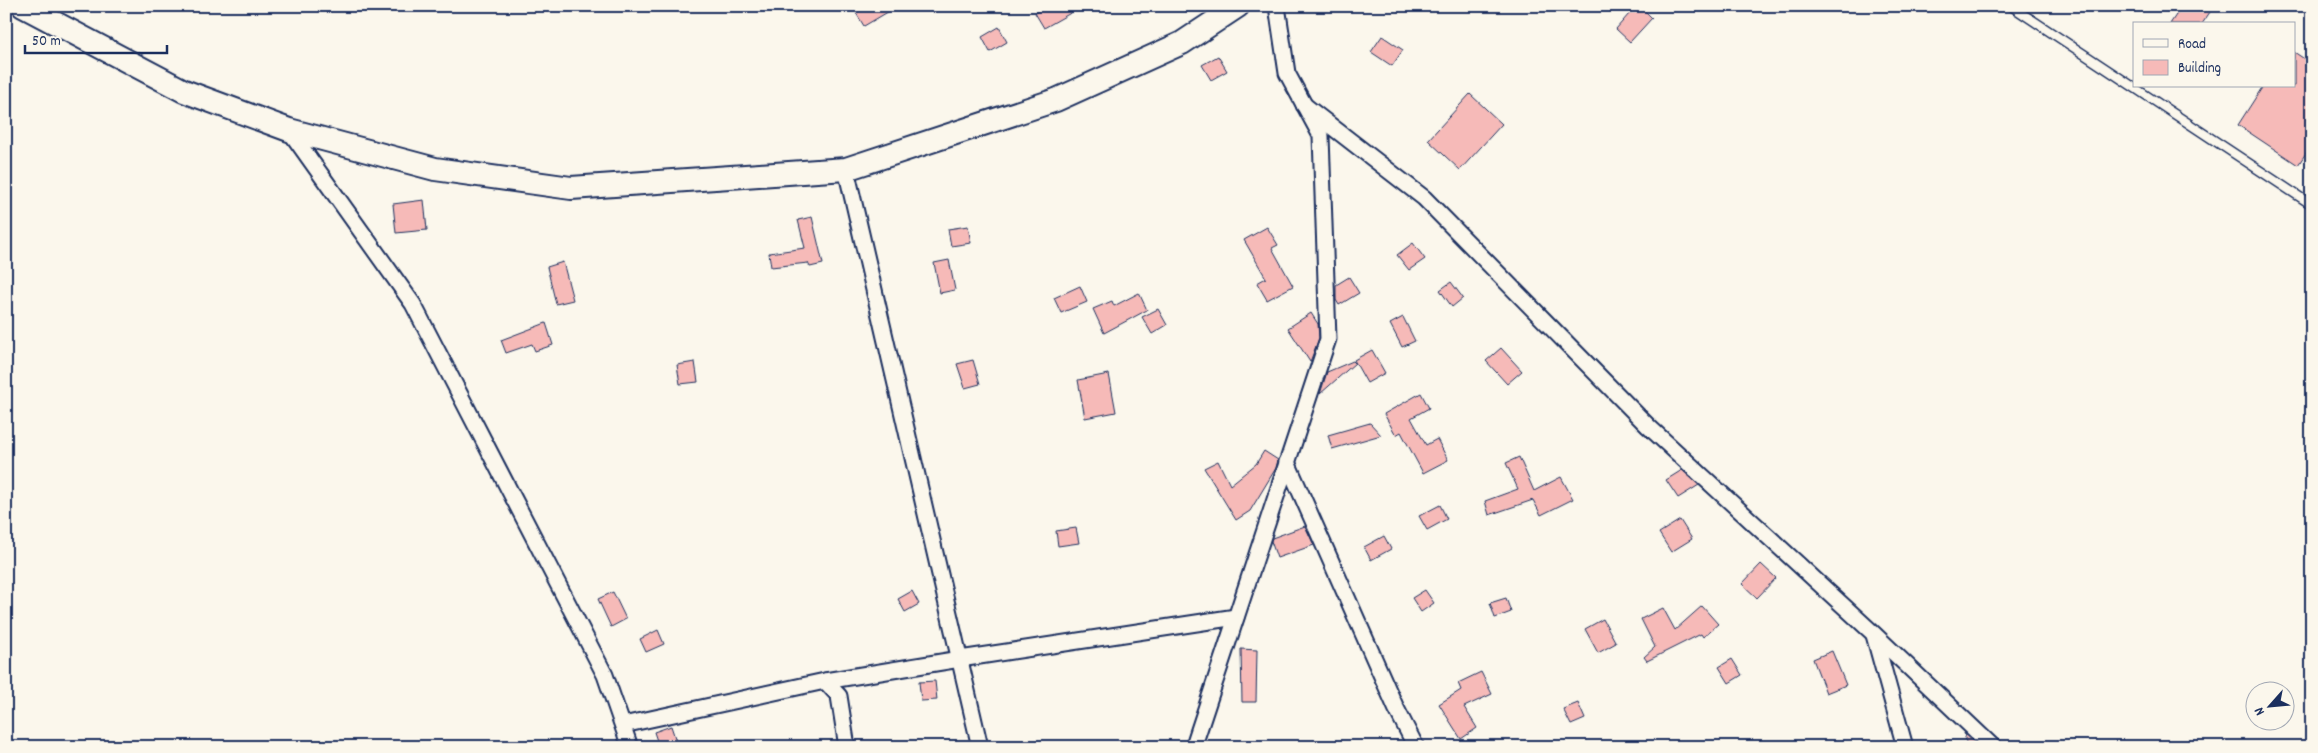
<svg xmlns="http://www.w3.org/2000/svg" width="2318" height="753" viewBox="0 0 2318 753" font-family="Dekko,sans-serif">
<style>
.building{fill:#f6bab8;stroke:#1b2f5e}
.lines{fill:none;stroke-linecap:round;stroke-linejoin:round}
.service-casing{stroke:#1b2f5e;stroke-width:11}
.minor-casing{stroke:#1b2f5e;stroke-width:19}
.secondary-casing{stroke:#1b2f5e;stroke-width:26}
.service{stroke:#fbf7ec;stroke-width:8}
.minor{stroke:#fbf7ec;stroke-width:15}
.secondary{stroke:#fbf7ec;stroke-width:22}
</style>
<rect width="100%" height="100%" fill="#fbf7ec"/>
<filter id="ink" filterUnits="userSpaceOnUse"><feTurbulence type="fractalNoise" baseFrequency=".02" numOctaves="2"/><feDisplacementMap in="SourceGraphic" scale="10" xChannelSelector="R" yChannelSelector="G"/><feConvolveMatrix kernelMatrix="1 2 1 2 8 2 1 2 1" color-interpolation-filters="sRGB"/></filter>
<g filter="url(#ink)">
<!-- building -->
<g class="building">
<polygon points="867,6 898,6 864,26 856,13"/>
<polygon points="1048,6 1083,6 1044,28 1035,13"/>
<polygon points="1636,6 1640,6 1652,18 1630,42 1616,29"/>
<polygon points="2182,6 2214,6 2202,24 2170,24"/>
<polygon points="999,27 1007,42 990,52 982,37"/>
<polygon points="1382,36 1403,50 1392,66 1371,52"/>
<polygon points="2294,52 2312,64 2312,144 2298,165 2238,125 2263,86 2294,86"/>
<polygon points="1218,56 1227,71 1211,80 1202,65"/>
<polygon points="1470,94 1502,124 1460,170 1428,140"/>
<polygon points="424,200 427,230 396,233 393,204"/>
<polygon points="812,217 823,264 810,267 808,263 771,267 769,253 805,248 798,220"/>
<polygon points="968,226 971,243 951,246 948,229"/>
<polygon points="1267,227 1278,245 1272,248 1293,286 1267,300 1257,283 1266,278 1244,240"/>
<polygon points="1413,243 1425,259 1409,270 1397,255"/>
<polygon points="949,260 955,290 940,293 934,263"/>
<polygon points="563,262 573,300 556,304 547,267"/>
<polygon points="1349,277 1359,293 1339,305 1336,300 1336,285"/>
<polygon points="1451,282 1463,298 1452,307 1440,290"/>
<polygon points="1080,286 1087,302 1061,313 1054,298"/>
<polygon points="1139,293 1147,310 1104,333 1093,309 1112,301 1114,306"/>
<polygon points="1158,309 1167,325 1152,334 1142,317"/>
<polygon points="1311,313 1318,324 1319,338 1310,362 1288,328"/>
<polygon points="1403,317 1415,341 1402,347 1390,324"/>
<polygon points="546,323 553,345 535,351 532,344 506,353 501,340"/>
<polygon points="1501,348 1522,371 1507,384 1486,361"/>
<polygon points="1372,350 1385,373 1367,383 1354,360"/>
<polygon points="973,360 980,384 965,388 957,364"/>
<polygon points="1353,361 1355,363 1320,394 1327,372"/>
<polygon points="695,362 698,382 680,384 677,365"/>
<polygon points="1109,374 1116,412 1085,418 1078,380"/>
<polygon points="1421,393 1429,408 1411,418 1426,445 1437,439 1448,460 1423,473 1401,432 1396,435 1384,414"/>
<polygon points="1370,423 1381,435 1332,449 1328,435"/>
<polygon points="1264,451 1278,460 1276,468 1250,511 1236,520 1204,468 1218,461 1230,485 1256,464"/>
<polygon points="1519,457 1534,491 1561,477 1573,499 1541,515 1533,500 1489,515 1485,501 1518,489 1506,463"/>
<polygon points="1682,470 1699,485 1678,498 1666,480"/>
<polygon points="1440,505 1447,519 1427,530 1419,516"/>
<polygon points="1680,520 1692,539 1671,552 1659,533"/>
<polygon points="1305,526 1314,545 1277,558 1271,541 1272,538"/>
<polygon points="1076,528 1079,543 1058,546 1056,531"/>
<polygon points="1384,536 1391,549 1371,560 1364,547"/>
<polygon points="1761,564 1776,578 1757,598 1742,584"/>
<polygon points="1425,590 1434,603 1421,612 1412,598"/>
<polygon points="912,591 919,604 905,612 898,599"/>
<polygon points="613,592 626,619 611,627 598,599"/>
<polygon points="1506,598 1511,612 1495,618 1490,603"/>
<polygon points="1702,606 1718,624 1703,637 1701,634 1647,661 1644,657 1655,647 1641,619 1663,608 1675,630"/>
<polygon points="1603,619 1616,643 1598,653 1585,629"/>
<polygon points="658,630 664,644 646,652 640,639"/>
<polygon points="1241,649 1257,650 1256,702 1242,702"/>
<polygon points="1832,651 1846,685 1826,693 1813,659"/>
<polygon points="1732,659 1742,675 1729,683 1719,667"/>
<polygon points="1481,672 1492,694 1464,707 1477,728 1461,739 1439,704 1461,690 1458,683"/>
<polygon points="935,681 937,700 921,701 919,682"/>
<polygon points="1578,703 1585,719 1571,725 1563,709"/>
<polygon points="671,726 677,744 659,747 654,732"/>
<polygon points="1964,733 1979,747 1967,747"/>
</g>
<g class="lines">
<defs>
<polyline id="service" points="2011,6 2312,205"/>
<g id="minor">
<polyline points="1304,105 1424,198 1648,426 1874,634 1993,747"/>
<polyline points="289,130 413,304 605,675 630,747"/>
<polyline points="846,169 980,747"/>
<polyline points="1287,462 1396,708 1416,747"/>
<polyline points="1874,635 1905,747"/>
<polyline points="825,681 839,696 847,747"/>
<polyline points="623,725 825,681 960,659 1236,617"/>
<polyline points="1195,747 1195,742 1328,339 1321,136 1287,73 1277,6"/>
</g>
<polyline id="secondary" points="23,6 184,91 289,130 435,169 571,188 846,169 1056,100 1182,43 1238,6"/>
</defs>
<!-- service casing -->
<use href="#service" class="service-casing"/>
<!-- minor casing -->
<use href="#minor" class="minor-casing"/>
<!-- secondary casing -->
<use href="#secondary" class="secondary-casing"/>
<!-- service -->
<use href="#service" class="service"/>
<!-- minor -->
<use href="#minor" class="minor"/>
<!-- secondary -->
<use href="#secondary" class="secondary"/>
</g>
</g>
<!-- margin -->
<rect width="2318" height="753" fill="none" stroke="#fbf7ec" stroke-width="25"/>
<rect x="12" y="12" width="2293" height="728" fill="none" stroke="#1b2f5e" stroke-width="2" filter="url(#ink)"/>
<!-- legend -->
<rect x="2133" y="22" width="162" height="65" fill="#fbf7ec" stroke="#a1a7b3"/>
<rect x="2143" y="39" width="25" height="8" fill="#fbf7ec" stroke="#a1a7b3"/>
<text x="2178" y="48" font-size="15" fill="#1b2f5e">Road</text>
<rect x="2143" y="60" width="25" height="15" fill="#f6bab8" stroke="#a1a7b3"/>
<text x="2178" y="72" font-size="15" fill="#1b2f5e">Building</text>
<!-- north arrow -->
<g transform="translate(2270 706) rotate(243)"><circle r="24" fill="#fbf7ec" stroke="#a1a7b3"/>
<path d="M0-4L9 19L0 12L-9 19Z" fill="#1b2f5e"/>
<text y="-8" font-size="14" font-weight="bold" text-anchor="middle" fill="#1b2f5e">N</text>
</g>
<!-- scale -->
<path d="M25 45v8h142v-8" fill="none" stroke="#1b2f5e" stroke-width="2.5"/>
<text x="32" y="45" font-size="15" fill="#1b2f5e" stroke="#fbf7ec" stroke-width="4" paint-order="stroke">50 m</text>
</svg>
